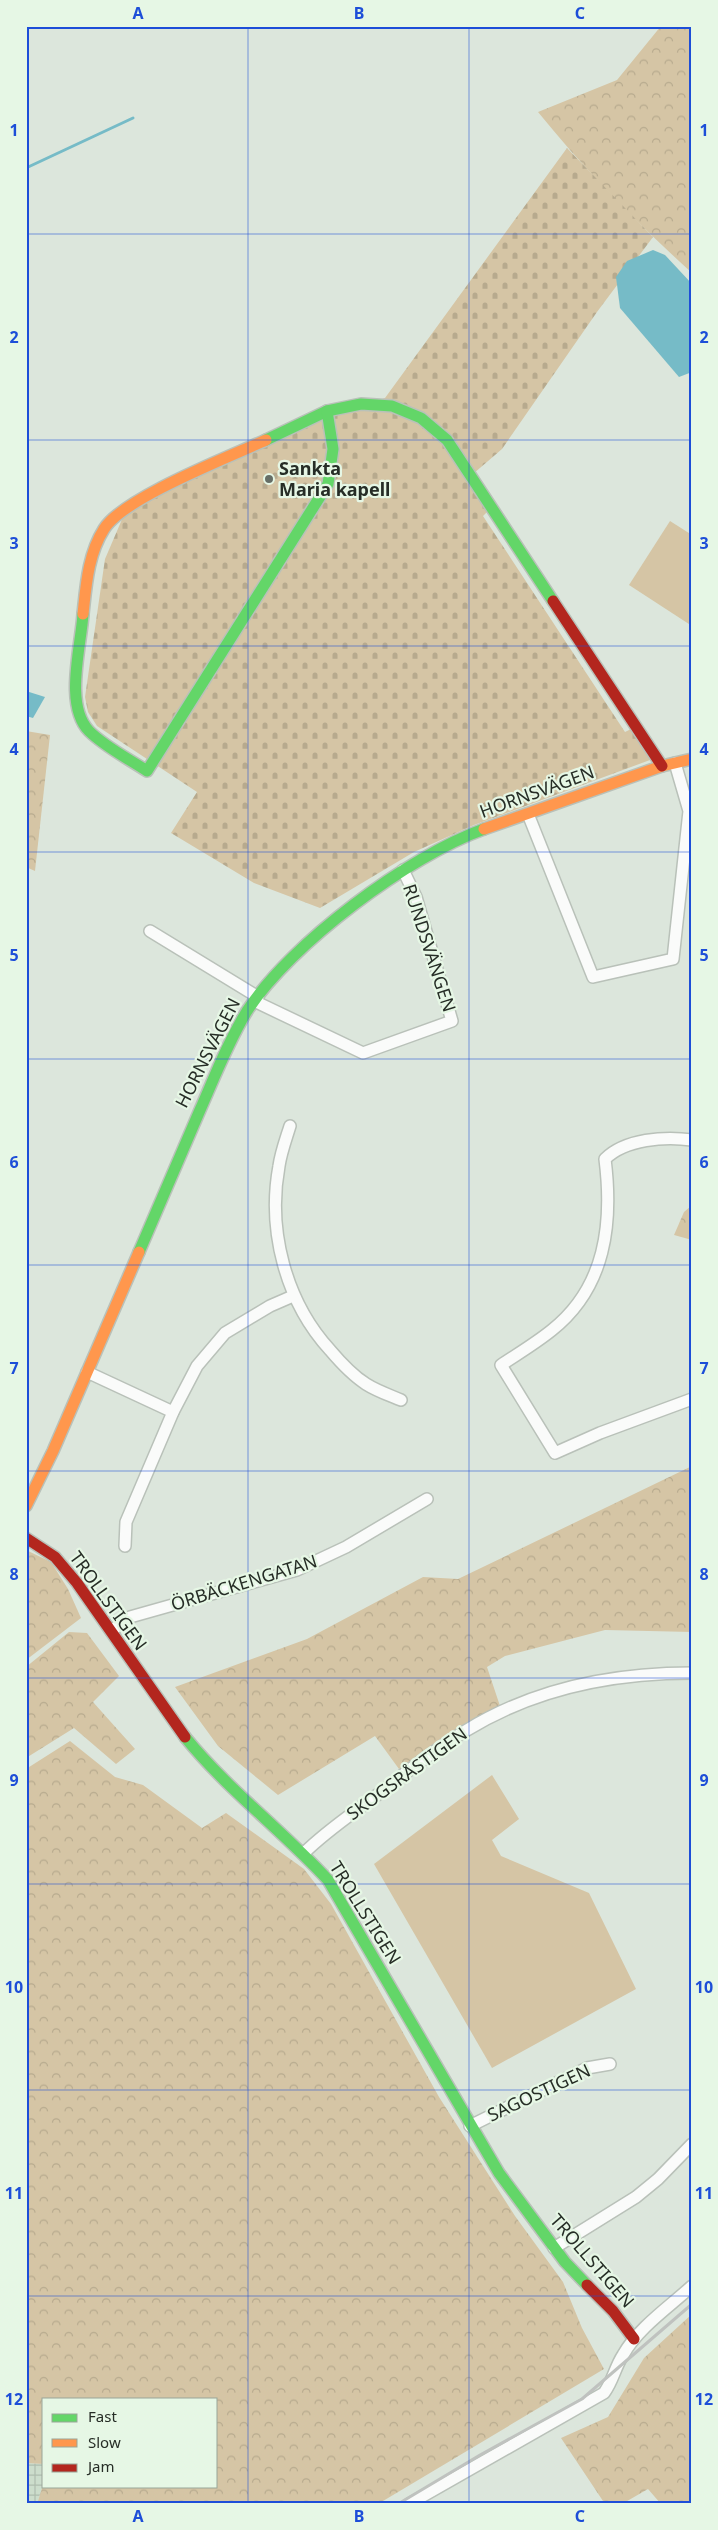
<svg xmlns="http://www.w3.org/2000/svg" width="718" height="2530" viewBox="0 0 718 2530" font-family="'Noto Sans',sans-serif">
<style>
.industrial{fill:url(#industrial-grid)}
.forest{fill:url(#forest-crowns)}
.cemetery{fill:url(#cemetery-stones)}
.garden{fill:#d5c5a5}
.water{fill:#76bbc7}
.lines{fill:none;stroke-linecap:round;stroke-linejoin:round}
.stream{stroke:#76bbc7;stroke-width:3}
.street-casing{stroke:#b9c1b9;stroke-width:14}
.fast-casing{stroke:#b9c1b9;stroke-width:14}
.slow-casing{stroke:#b9c1b9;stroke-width:14}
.jam-casing{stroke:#b9c1b9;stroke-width:14}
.street{stroke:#fafbfa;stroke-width:11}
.fast{stroke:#63d668;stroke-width:11}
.slow{stroke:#ff974d;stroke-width:11}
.jam{stroke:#b3261e;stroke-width:11}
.rail{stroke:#bfc2bf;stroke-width:3}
.grid{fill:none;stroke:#1d4ed8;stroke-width:1;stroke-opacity:0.55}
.poi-dot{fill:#666e66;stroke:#e6f7e5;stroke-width:2}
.labels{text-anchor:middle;stroke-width:4.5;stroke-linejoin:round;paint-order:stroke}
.poi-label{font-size:18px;font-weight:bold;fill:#262d26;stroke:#e6f7e5;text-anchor:start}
.street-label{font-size:18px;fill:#262d26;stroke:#e6f7e5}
.neatline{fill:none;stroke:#1d4ed8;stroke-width:2}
.grid-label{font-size:16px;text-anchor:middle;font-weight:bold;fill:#1d4ed8}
</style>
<defs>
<pattern id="industrial-grid" width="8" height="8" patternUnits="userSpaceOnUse" patternTransform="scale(1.25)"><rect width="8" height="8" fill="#cdc"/><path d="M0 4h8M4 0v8" fill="none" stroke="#afbeaf"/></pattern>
<pattern id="forest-crowns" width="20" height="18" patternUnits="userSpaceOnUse" patternTransform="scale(1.25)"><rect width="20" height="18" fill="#d5c5a5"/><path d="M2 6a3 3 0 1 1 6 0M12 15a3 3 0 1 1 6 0" fill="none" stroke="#b7aa8e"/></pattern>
<pattern id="cemetery-stones" width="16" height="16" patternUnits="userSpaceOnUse" patternTransform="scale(1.25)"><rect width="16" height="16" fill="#d5c5a5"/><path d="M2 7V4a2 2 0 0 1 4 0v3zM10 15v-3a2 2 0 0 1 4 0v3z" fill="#b7aa8e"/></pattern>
</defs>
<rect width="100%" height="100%" fill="#dce6dc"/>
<!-- industrial -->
<polygon class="industrial" points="26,2463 44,2464 44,2482 37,2504 26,2504"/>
<!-- forest -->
<g class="forest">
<path d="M661 26H692V273C637 223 585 170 538 112L617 80Z"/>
<polygon points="26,731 50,735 35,871 26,867"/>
<polygon points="691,1206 692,1207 692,1240 674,1235 684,1212"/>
<polygon points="692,1466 692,1632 605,1630 505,1656 487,1667 500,1706 468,1722 399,1769 375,1736 278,1795 218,1746 175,1687 307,1639 423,1577 458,1579"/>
<polygon points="26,1550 51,1562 68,1589 81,1618 26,1660"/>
<polygon points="69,1632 87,1633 119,1676 93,1702 135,1749 116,1764 74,1728 26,1758 26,1667"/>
<polygon points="70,1741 115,1777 143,1785 202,1828 226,1813 304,1869 331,1904 439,2097 515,2216 563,2282 582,2328 604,2369 378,2504 37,2504 44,2482 44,2486 216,2486 216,2399 44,2399 44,2464 26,2463 26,1769"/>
<polygon points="692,2314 692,2504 661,2504 648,2489 622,2504 605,2504 561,2438 608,2417 644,2358"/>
</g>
<!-- cemetery -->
<polygon class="cemetery" points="567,148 653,237 597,312 502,449 466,480 488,511 483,516 625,732 631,729 650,760 474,825 414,852 320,908 254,883 171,833 197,792 97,726 88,712 85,697 105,559 123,517 145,502 298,428 385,398"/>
<!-- garden -->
<g class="garden">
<polygon points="670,521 692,535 692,626 629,585"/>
<polygon points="492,1775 519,1819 492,1840 501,1856 589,1893 636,1989 492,2068 374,1864"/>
</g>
<!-- water -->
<g class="water">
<polygon points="653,250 665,255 692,284 692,372 679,377 620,308 616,277 627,261"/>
<polygon points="26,691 45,697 33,718 26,716"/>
</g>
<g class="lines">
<!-- stream -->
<polyline class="stream" points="26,168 133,118"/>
<defs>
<g id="street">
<polyline points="528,814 593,977 673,959 689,811 675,763"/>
<polyline points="150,931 258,997"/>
<polyline points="254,1001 363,1053 452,1021 416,897 403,870"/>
<path d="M290 1126C286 1139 281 1152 279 1166 267 1231 286 1302 330 1350 341 1363 352 1375 366 1384 377 1391 389 1395 401 1400"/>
<path d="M692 1140C665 1136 625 1139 605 1159 613 1223 606 1287 552 1330 536 1343 519 1353 501 1365L555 1453 600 1433 692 1399"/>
<polyline points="87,1372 173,1412"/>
<polyline points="125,1546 126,1522 173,1412 197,1366 225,1333 270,1306 293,1296"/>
<polyline points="111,1631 130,1617 297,1570 346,1547 427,1499"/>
<path d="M304 1853C327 1830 355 1812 381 1792 409 1770 437 1748 467 1730 534 1689 614 1673 692 1673"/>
<polyline points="470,2126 587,2068 610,2064"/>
<polyline points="554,2248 636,2197 658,2179 692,2144"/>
<path d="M409 2504 604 2393C613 2381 615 2367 623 2355 638 2328 669 2307 692 2286"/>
</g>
<g id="fast">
<polyline points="266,440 327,411 361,404 392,406 421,418 447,440 553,601"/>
<path d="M83 614C81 647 64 705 89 731 105 747 129 759 147 771L328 484 333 449 327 411"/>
<path d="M139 1252C159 1205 180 1157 200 1110 215 1076 228 1042 247 1011 291 943 409 856 484 829"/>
<path d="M185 1737C228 1790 282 1830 328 1880L499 2173 565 2262 587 2285"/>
</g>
<g id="slow">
<path d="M83 614C86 586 88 554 104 529 123 498 229 457 266 440"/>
<polyline points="484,829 662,766 692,759"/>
<polyline points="26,1506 53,1451 139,1252"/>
</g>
<g id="jam">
<polyline points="553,601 662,766"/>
<polyline points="26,1538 55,1557 77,1583 185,1737"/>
<polyline points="587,2285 613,2311 634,2339"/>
</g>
</defs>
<!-- street casing -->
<use href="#street" class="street-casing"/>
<!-- fast casing -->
<use href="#fast" class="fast-casing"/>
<!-- slow casing -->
<use href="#slow" class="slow-casing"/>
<!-- jam casing -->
<use href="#jam" class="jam-casing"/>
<!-- street -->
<use href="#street" class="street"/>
<!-- fast -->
<use href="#fast" class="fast"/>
<!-- slow -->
<use href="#slow" class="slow"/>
<!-- jam -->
<use href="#jam" class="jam"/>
<!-- rail -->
<polyline class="rail" points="398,2504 480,2455 582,2399 692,2304"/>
</g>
<!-- grid -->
<path class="grid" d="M248 26V2504M469 26V2504M26 234H692M26 440H692M26 646H692M26 852H692M26 1059H692M26 1265H692M26 1471H692M26 1678H692M26 1884H692M26 2090H692M26 2296H692"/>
<!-- markers -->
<circle class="poi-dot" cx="269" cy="479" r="5"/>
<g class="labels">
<!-- poi labels -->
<g class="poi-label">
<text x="279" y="475">Sankta<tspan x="279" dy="21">Maria kapell</tspan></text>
</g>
<!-- street labels -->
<g class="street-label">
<text transform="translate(537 792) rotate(-20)" y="6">HORNSVÄGEN</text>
<text transform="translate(429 948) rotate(72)" y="6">RUNDSVÄNGEN</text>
<text transform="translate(208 1053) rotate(-63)" y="6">HORNSVÄGEN</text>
<text transform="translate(244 1583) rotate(-17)" y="6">ÖRBÄCKENGATAN</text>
<text transform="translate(108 1601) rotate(54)" y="6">TROLLSTIGEN</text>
<text transform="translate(407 1774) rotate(-36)" y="6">SKOGSRÅSTIGEN</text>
<text transform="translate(365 1913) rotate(58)" y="6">TROLLSTIGEN</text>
<text transform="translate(539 2093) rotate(-25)" y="6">SAGOSTIGEN</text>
<text transform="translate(592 2261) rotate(49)" y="6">TROLLSTIGEN</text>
</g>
</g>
<!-- border -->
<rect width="718" height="2530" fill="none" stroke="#e6f7e5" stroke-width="55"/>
<!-- legend -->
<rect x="42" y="2398" width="175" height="90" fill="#e6f7e5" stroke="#99a699"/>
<rect x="52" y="2414" width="25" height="8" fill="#63d668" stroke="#99a699"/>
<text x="88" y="2422" font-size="15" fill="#262d26">Fast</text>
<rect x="52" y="2439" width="25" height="8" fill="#ff974d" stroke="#99a699"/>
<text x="88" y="2448" font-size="15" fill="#262d26">Slow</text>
<rect x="52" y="2464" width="25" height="8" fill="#b3261e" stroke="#99a699"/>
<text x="88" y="2472" font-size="15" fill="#262d26">Jam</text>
<rect x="28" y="28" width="662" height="2474" class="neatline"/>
<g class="grid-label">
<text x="138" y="19">A</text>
<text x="359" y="19">B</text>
<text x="580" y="19">C</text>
<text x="14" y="136">1</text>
<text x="704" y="136">1</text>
<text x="14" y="343">2</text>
<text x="704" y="343">2</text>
<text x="14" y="549">3</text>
<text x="704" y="549">3</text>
<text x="14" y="755">4</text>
<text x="704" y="755">4</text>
<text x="14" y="961">5</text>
<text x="704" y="961">5</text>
<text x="14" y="1168">6</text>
<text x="704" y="1168">6</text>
<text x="14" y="1374">7</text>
<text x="704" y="1374">7</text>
<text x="14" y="1580">8</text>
<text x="704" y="1580">8</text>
<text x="14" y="1786">9</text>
<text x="704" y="1786">9</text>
<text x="14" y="1993">10</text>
<text x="704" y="1993">10</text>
<text x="14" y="2199">11</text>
<text x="704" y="2199">11</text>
<text x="14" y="2405">12</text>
<text x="704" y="2405">12</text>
<text x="138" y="2522">A</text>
<text x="359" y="2522">B</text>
<text x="580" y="2522">C</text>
</g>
</svg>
